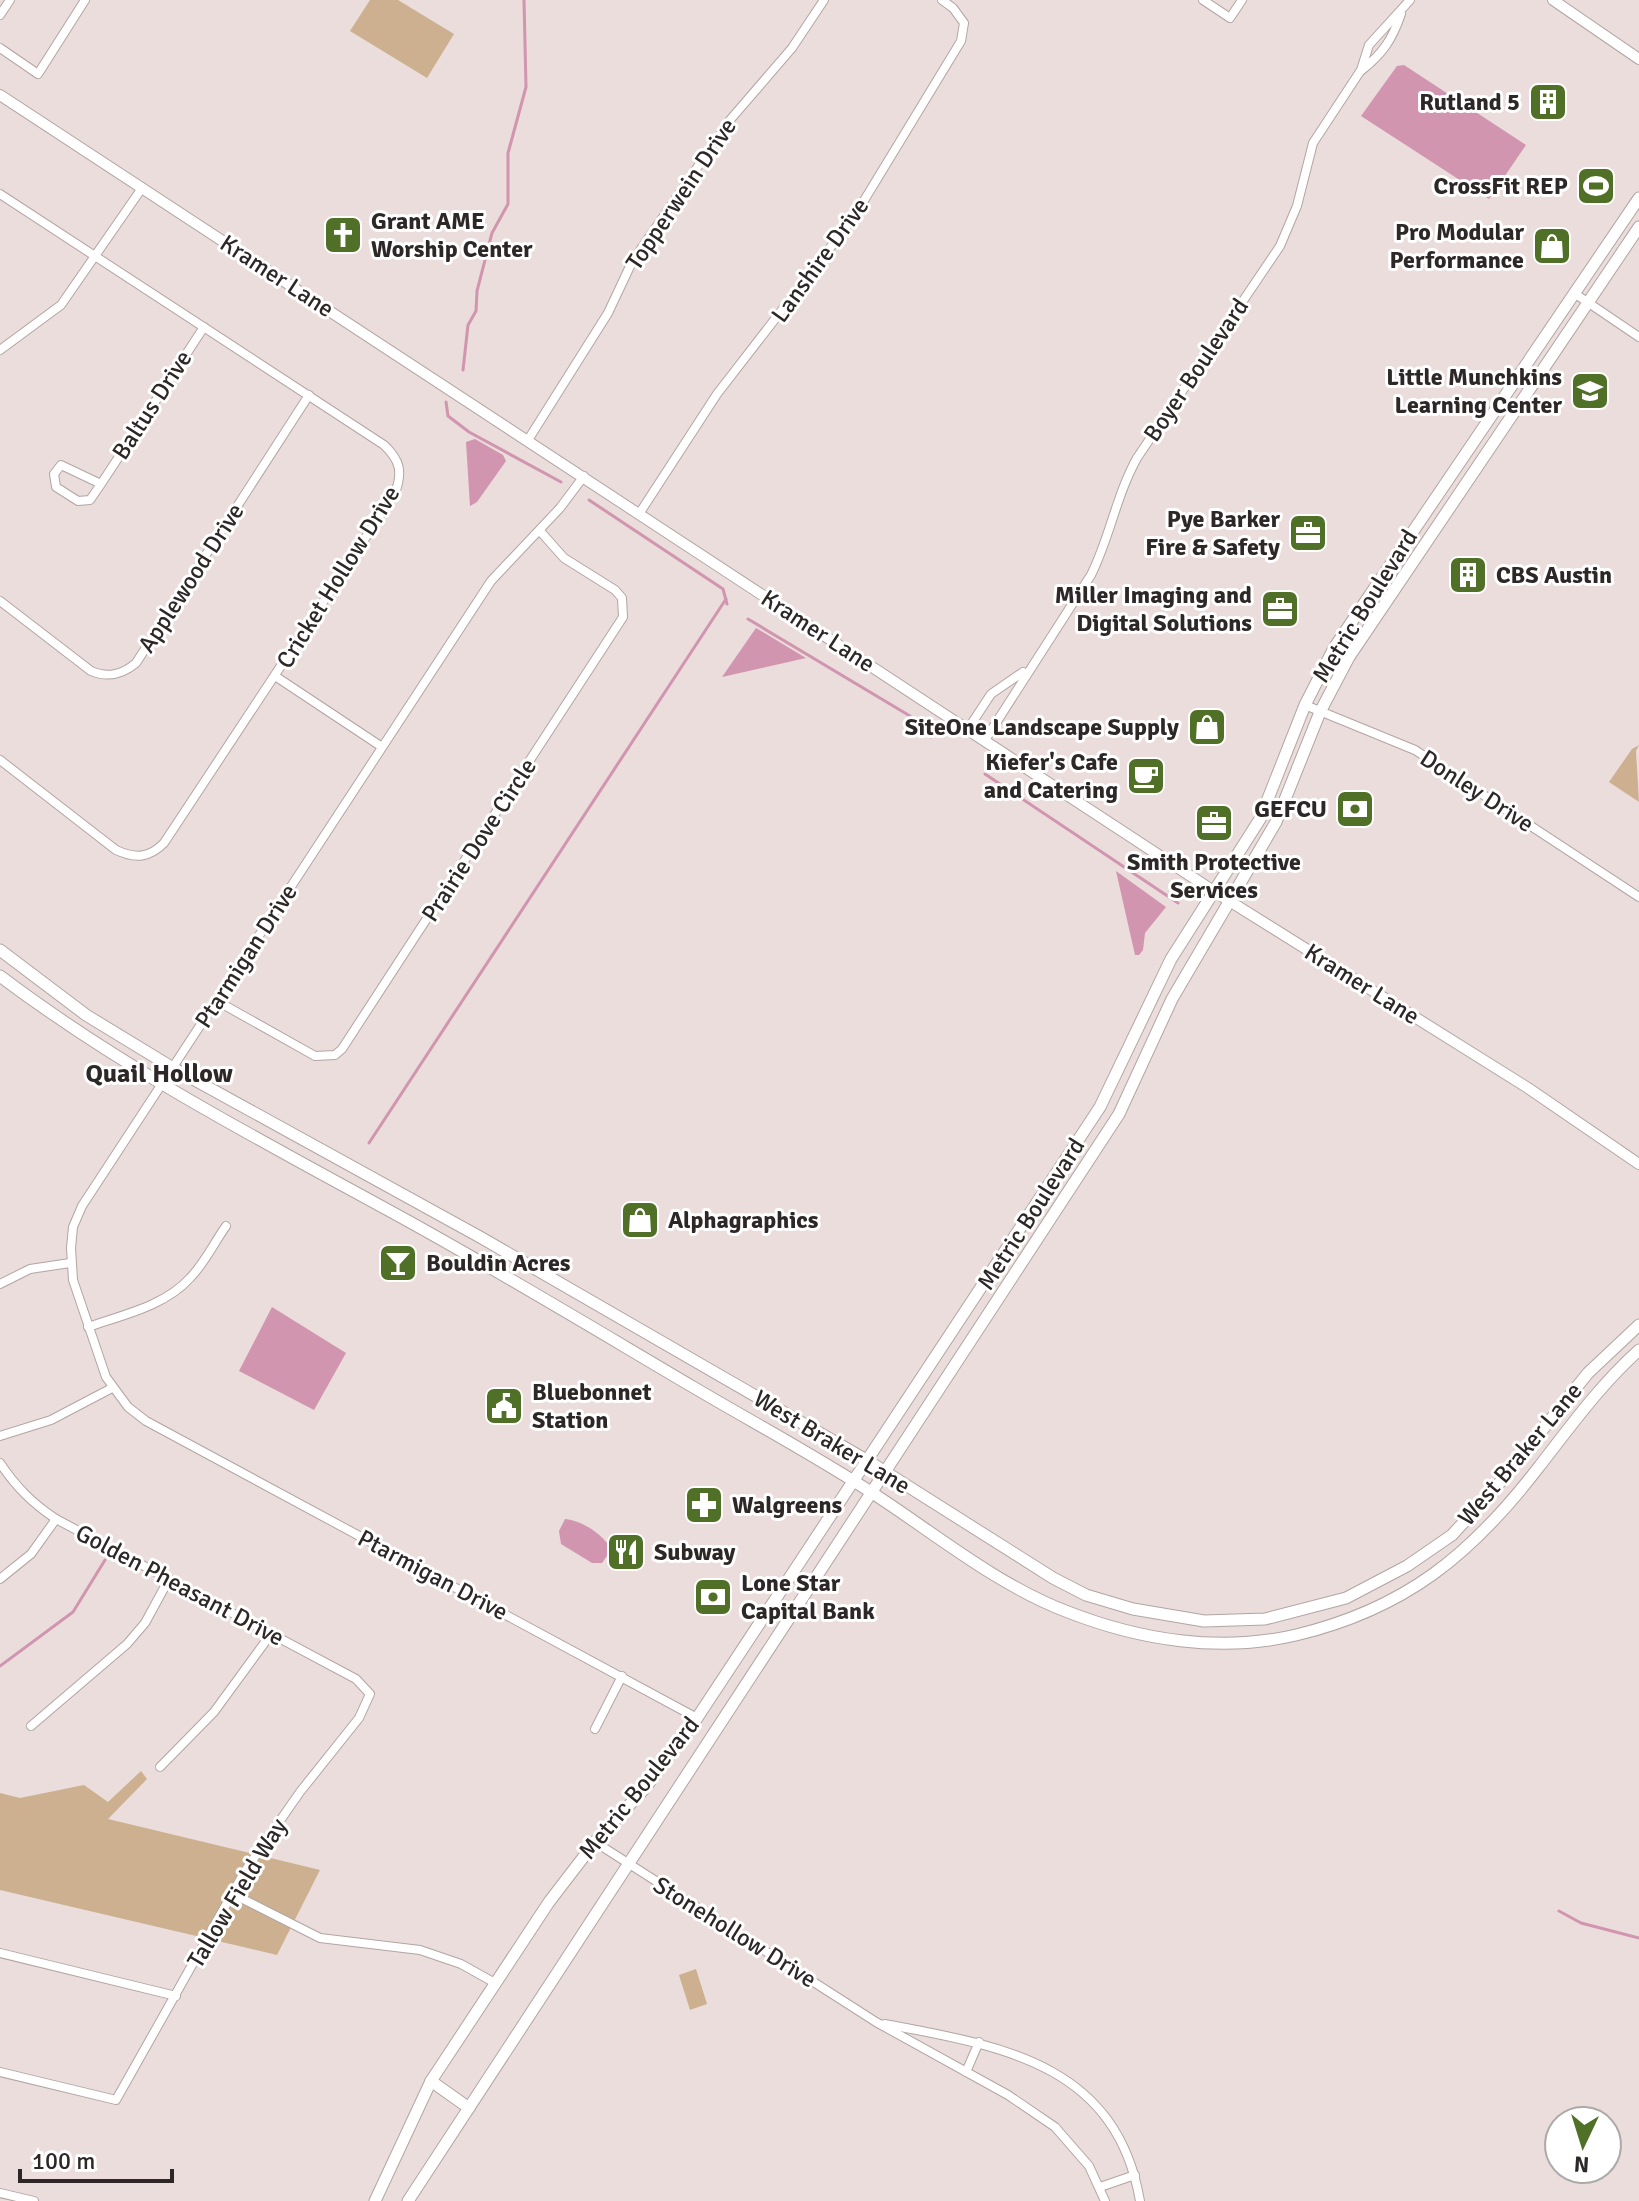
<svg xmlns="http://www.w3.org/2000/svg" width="1639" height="2201" viewBox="0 0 1639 2201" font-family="Signika,sans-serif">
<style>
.green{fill:#ccb090}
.water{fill:#d195b0}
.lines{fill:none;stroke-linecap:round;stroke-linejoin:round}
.stream{stroke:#d195b0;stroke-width:3}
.minor-casing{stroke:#b2a5a3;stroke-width:10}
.tertiary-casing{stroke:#b2a5a3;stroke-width:12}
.secondary-casing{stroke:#b2a5a3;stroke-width:13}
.minor{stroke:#fff;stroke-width:8}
.tertiary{stroke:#fff;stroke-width:10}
.secondary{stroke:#fff;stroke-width:11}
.labels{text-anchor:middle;stroke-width:6;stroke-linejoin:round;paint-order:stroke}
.poi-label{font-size:24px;font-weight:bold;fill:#2d2827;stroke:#fff;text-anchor:end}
.street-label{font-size:24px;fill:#2d2827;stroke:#fff}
.neighbourhood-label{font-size:26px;font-weight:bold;fill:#2d2827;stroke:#fff}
</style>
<rect width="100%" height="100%" fill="#eadddb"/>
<!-- green -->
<g class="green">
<polygon points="370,0 398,0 454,34 427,78 350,31"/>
<polygon points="1639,745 1636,751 1639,802 1609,782 1632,749"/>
<polygon points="141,1771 147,1779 108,1819 320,1870 277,1955 0,1890 0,1793 20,1798 84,1785 108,1802"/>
<polygon points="696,1969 707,2004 690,2010 679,1975"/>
</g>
<!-- water -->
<g class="water">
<polygon points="1404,65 1526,145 1489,199 1361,116 1397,66"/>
<polygon points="475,439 503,455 506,461 477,502 470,506 466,442"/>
<polygon points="756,628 806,658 722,677"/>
<polygon points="1116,871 1166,907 1145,933 1143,950 1139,955 1135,955"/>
<polygon points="272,1307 346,1353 314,1410 239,1371"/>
<path d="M565 1519C581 1520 605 1535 611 1550L602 1563H592L561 1544 559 1531Z"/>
</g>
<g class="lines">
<!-- stream -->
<g class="stream">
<polyline points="463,370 468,325 476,311 477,291 492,233 508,204 508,153 526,87 524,0"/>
<polyline points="446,402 448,416 469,432 561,482"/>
<polyline points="589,500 723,589 727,604"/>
<polyline points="748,619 910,716 931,737"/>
<polyline points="985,774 1178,903"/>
<polyline points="369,1143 726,599"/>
<polyline points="0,1666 73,1612 105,1560"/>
<polyline points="1559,1911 1581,1923 1639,1938"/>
</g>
<defs>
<g id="minor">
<polyline points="1203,0 1230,18 1242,0"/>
<polyline points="0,15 10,0"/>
<polyline points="0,48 38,74 85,0"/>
<path d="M1362 70C1383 53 1392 40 1401 14"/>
<path d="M0 194 384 445C400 460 403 472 395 493L164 843C149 858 136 859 116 850L0 760"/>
<polyline points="1574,293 1639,337"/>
<polyline points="0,350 61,305 142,188"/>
<polyline points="528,440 608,313 632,262 730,120 792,48 824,0"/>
<polyline points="584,476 560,508 491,581 82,1206 73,1227 71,1248 73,1280 106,1377 128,1407 146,1421 697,1718"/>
<polyline points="101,484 61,465 54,474 56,487 78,501 90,500 101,484 204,327"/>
<polyline points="639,514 717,394 854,217 961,41 964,23 953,8 942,0"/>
<path d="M0 601 91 671C108 678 122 675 136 663L309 395"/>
<polyline points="275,676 382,747"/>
<polyline points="1305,705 1415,750 1639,897"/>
<polyline points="968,729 991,694 1023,672"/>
<path d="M985 740 1091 575C1110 537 1116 496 1137 458L1280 246 1297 206 1313 143 1361 70 1369 45 1410 0"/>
<polyline points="217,1001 315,1056 335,1055 342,1049 623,617 622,598 615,590 564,558 540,531"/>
<polyline points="0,1284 30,1269 70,1263"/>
<path d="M88 1327C122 1315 165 1306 190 1278 204 1264 214 1243 226 1226"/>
<polyline points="0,1436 51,1420 112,1388"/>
<path d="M0 1463C16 1487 32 1503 56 1519L356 1679 370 1694 359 1718 300 1792 245 1871 116 2100 0 2072"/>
<polyline points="0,1579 31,1554 56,1519"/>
<polyline points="31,1726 127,1644 145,1623 169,1579"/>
<polyline points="595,1729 622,1676"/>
<polyline points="160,1767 214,1712 271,1634"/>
<polyline points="595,1842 876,2022 1008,2095 1055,2127 1089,2166 1105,2201"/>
<polyline points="233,1894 320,1938 420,1950 461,1964 495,1983"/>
<polyline points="0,1953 176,1996"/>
<path d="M885 2024C1001 2046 1116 2063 1140 2201"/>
<polyline points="966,2072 979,2042"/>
<polyline points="1100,2187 1135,2175"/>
<polyline points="0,2193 34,2201"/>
</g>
<g id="tertiary">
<polyline points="1553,0 1639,59"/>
<polyline points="0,95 1215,892 1528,1088 1639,1164"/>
</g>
<g id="secondary">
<polyline points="0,950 86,1015 173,1068 480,1237 868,1461 1053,1578 1086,1595 1133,1609 1204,1621 1265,1619 1346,1598 1407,1566 1452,1535 1497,1486 1588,1373 1639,1325"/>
<path d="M0 976C127 1072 268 1144 408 1221 504 1274 598 1331 693 1387 754 1423 818 1457 877 1496 938 1536 999 1586 1068 1612 1140 1640 1220 1653 1296 1635 1405 1609 1471 1555 1538 1468 1570 1427 1600 1385 1639 1350"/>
<polyline points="431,2081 469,2108"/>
<polyline points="375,2201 431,2081 549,1902 595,1842 646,1787 697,1718 1100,1107 1171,959 1260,819 1305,705 1334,648 1639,198"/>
<polyline points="408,2201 1119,1114 1172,999 1276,822 1320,712 1349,657 1639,227"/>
</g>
</defs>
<!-- minor casing -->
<use href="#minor" class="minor-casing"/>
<!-- tertiary casing -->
<use href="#tertiary" class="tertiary-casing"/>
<!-- secondary casing -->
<use href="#secondary" class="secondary-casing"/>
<!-- minor -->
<use href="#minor" class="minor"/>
<!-- tertiary -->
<use href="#tertiary" class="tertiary"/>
<!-- secondary -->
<use href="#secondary" class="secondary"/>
</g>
<!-- icons -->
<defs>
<symbol id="building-square" viewBox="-11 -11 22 22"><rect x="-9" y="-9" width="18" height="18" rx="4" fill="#4f7026" stroke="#fff"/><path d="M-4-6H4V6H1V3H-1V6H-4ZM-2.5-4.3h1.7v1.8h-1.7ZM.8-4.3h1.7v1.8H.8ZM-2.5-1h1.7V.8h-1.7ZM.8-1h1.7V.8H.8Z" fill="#fff"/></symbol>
<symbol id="stadium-square" viewBox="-11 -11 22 22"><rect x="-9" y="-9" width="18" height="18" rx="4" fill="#4f7026" stroke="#fff"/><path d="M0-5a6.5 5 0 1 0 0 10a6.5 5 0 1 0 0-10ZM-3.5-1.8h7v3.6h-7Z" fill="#fff"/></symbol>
<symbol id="church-square" viewBox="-11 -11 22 22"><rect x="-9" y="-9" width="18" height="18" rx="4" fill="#4f7026" stroke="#fff"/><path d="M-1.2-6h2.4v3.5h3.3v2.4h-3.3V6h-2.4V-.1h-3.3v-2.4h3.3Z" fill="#fff"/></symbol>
<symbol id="shop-square" viewBox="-11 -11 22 22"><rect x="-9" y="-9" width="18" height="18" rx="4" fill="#4f7026" stroke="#fff"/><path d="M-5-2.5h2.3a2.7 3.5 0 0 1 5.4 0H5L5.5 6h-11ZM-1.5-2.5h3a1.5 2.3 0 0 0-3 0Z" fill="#fff"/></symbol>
<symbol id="school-square" viewBox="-11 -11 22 22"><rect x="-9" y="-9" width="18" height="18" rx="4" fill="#4f7026" stroke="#fff"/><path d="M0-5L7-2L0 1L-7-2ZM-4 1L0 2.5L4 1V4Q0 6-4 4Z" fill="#fff"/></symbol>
<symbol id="office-square" viewBox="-11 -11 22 22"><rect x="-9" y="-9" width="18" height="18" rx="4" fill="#4f7026" stroke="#fff"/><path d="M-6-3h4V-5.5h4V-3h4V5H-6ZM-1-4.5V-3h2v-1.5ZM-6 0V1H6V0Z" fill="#fff"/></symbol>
<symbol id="cafe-square" viewBox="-11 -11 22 22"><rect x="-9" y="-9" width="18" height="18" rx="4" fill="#4f7026" stroke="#fff"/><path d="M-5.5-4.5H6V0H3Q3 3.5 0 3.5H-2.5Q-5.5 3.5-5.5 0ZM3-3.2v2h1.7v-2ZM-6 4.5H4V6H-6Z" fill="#fff"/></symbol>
<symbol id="bank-square" viewBox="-11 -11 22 22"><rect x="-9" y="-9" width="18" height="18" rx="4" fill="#4f7026" stroke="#fff"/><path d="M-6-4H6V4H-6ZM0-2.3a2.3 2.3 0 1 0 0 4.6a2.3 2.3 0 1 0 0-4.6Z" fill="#fff"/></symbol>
<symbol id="bar-square" viewBox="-11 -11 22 22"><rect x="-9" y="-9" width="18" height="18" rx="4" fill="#4f7026" stroke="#fff"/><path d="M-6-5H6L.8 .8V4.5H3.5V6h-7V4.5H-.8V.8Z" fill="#fff"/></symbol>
<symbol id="civic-square" viewBox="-11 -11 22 22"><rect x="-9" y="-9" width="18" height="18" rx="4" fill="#4f7026" stroke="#fff"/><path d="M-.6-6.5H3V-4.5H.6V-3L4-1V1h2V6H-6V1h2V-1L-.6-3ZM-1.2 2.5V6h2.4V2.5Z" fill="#fff"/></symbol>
<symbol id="pharmacy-square" viewBox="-11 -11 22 22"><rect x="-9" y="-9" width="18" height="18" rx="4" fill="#4f7026" stroke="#fff"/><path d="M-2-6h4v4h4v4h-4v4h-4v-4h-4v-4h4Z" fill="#fff"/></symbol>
<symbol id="restaurant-square" viewBox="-11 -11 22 22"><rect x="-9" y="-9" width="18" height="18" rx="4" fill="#4f7026" stroke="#fff"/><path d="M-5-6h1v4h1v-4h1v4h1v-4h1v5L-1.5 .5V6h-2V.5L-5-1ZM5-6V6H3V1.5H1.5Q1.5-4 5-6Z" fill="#fff"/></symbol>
</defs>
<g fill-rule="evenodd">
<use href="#building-square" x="1526" y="80" width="44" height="44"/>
<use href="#stadium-square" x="1574" y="164" width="44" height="44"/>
<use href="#church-square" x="321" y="213" width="44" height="44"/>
<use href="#shop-square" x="1530" y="224" width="44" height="44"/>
<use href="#school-square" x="1568" y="369" width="44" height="44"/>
<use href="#office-square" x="1286" y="511" width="44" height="44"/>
<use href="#building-square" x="1446" y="553" width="44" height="44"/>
<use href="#office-square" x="1258" y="587" width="44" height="44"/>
<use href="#shop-square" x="1185" y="705" width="44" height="44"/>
<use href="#cafe-square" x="1124" y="754" width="44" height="44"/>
<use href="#bank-square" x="1333" y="787" width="44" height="44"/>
<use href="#office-square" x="1192" y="801" width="44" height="44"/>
<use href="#shop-square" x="618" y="1198" width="44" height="44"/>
<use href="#bar-square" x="376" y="1241" width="44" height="44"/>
<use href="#civic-square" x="482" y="1384" width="44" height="44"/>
<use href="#pharmacy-square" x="682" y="1483" width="44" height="44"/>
<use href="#restaurant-square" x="604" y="1530" width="44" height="44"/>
<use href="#bank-square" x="691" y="1575" width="44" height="44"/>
</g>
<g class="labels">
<!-- poi labels -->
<g class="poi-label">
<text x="1520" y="110">Rutland 5</text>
<text x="1568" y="194">CrossFit REP</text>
<text x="371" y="229" text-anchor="start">Grant AME<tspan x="371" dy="28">Worship Center</tspan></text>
<text x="1524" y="240">Pro Modular<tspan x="1524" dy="28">Performance</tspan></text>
<text x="1562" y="385">Little Munchkins<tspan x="1562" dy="28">Learning Center</tspan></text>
<text x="1280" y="527">Pye Barker<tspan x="1280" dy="28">Fire &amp; Safety</tspan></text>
<text x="1496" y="583" text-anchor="start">CBS Austin</text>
<text x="1252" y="603">Miller Imaging and<tspan x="1252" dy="28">Digital Solutions</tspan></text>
<text x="1179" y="735">SiteOne Landscape Supply</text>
<text x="1118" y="770">Kiefer's Cafe<tspan x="1118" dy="28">and Catering</tspan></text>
<text x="1327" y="817">GEFCU</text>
<text x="1214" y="870" text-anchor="middle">Smith Protective<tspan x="1214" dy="28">Services</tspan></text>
<text x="668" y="1228" text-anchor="start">Alphagraphics</text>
<text x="426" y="1271" text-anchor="start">Bouldin Acres</text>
<text x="532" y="1400" text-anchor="start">Bluebonnet<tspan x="532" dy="28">Station</tspan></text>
<text x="732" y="1513" text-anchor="start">Walgreens</text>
<text x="654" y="1560" text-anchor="start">Subway</text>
<text x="741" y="1591" text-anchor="start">Lone Star<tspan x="741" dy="28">Capital Bank</tspan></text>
</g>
<!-- street labels -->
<g class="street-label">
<text transform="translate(681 194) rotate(-56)" y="8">Topperwein Drive</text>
<text transform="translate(820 260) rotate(-54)" y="8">Lanshire Drive</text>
<text transform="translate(277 276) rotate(33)" y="8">Kramer Lane</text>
<text transform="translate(1196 370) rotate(-56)" y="8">Boyer Boulevard</text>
<text transform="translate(152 405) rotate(-57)" y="8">Baltus Drive</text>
<text transform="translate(338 577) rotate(-58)" y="8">Cricket Hollow Drive</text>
<text transform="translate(191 578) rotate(-57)" y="8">Applewood Drive</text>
<text transform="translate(1365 606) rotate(-58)" y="8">Metric Boulevard</text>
<text transform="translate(818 631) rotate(33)" y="8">Kramer Lane</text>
<text transform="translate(1477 791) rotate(33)" y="8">Donley Drive</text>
<text transform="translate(479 840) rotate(-57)" y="8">Prairie Dove Circle</text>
<text transform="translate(246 956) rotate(-57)" y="8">Ptarmigan Drive</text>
<text transform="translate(1362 984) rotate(32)" y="8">Kramer Lane</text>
<text transform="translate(1031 1214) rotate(-57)" y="8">Metric Boulevard</text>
<text transform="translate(832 1442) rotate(31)" y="8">West Braker Lane</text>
<text transform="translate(1520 1454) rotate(-50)" y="8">West Braker Lane</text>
<text transform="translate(433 1575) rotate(28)" y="8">Ptarmigan Drive</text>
<text transform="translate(180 1585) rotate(28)" y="8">Golden Pheasant Drive</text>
<text transform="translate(639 1788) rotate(-51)" y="8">Metric Boulevard</text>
<text transform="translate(237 1893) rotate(-59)" y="8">Tallow Field Way</text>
<text transform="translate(735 1932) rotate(32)" y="8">Stonehollow Drive</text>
</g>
<!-- neighbourhood labels -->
<g class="neighbourhood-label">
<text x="159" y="1082">Quail Hollow</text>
</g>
</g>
<!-- north arrow -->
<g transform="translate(1583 2145) rotate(184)"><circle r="38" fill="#ffffff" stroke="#aba9a9" stroke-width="2"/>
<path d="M0-6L14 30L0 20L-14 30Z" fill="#4f7026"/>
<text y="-12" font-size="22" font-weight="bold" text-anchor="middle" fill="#2d2827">N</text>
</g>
<!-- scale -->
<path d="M20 2169v12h152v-12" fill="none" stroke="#2d2827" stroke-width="4"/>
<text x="32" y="2169" font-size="24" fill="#2d2827" stroke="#ffffff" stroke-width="6" paint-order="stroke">100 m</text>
</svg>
